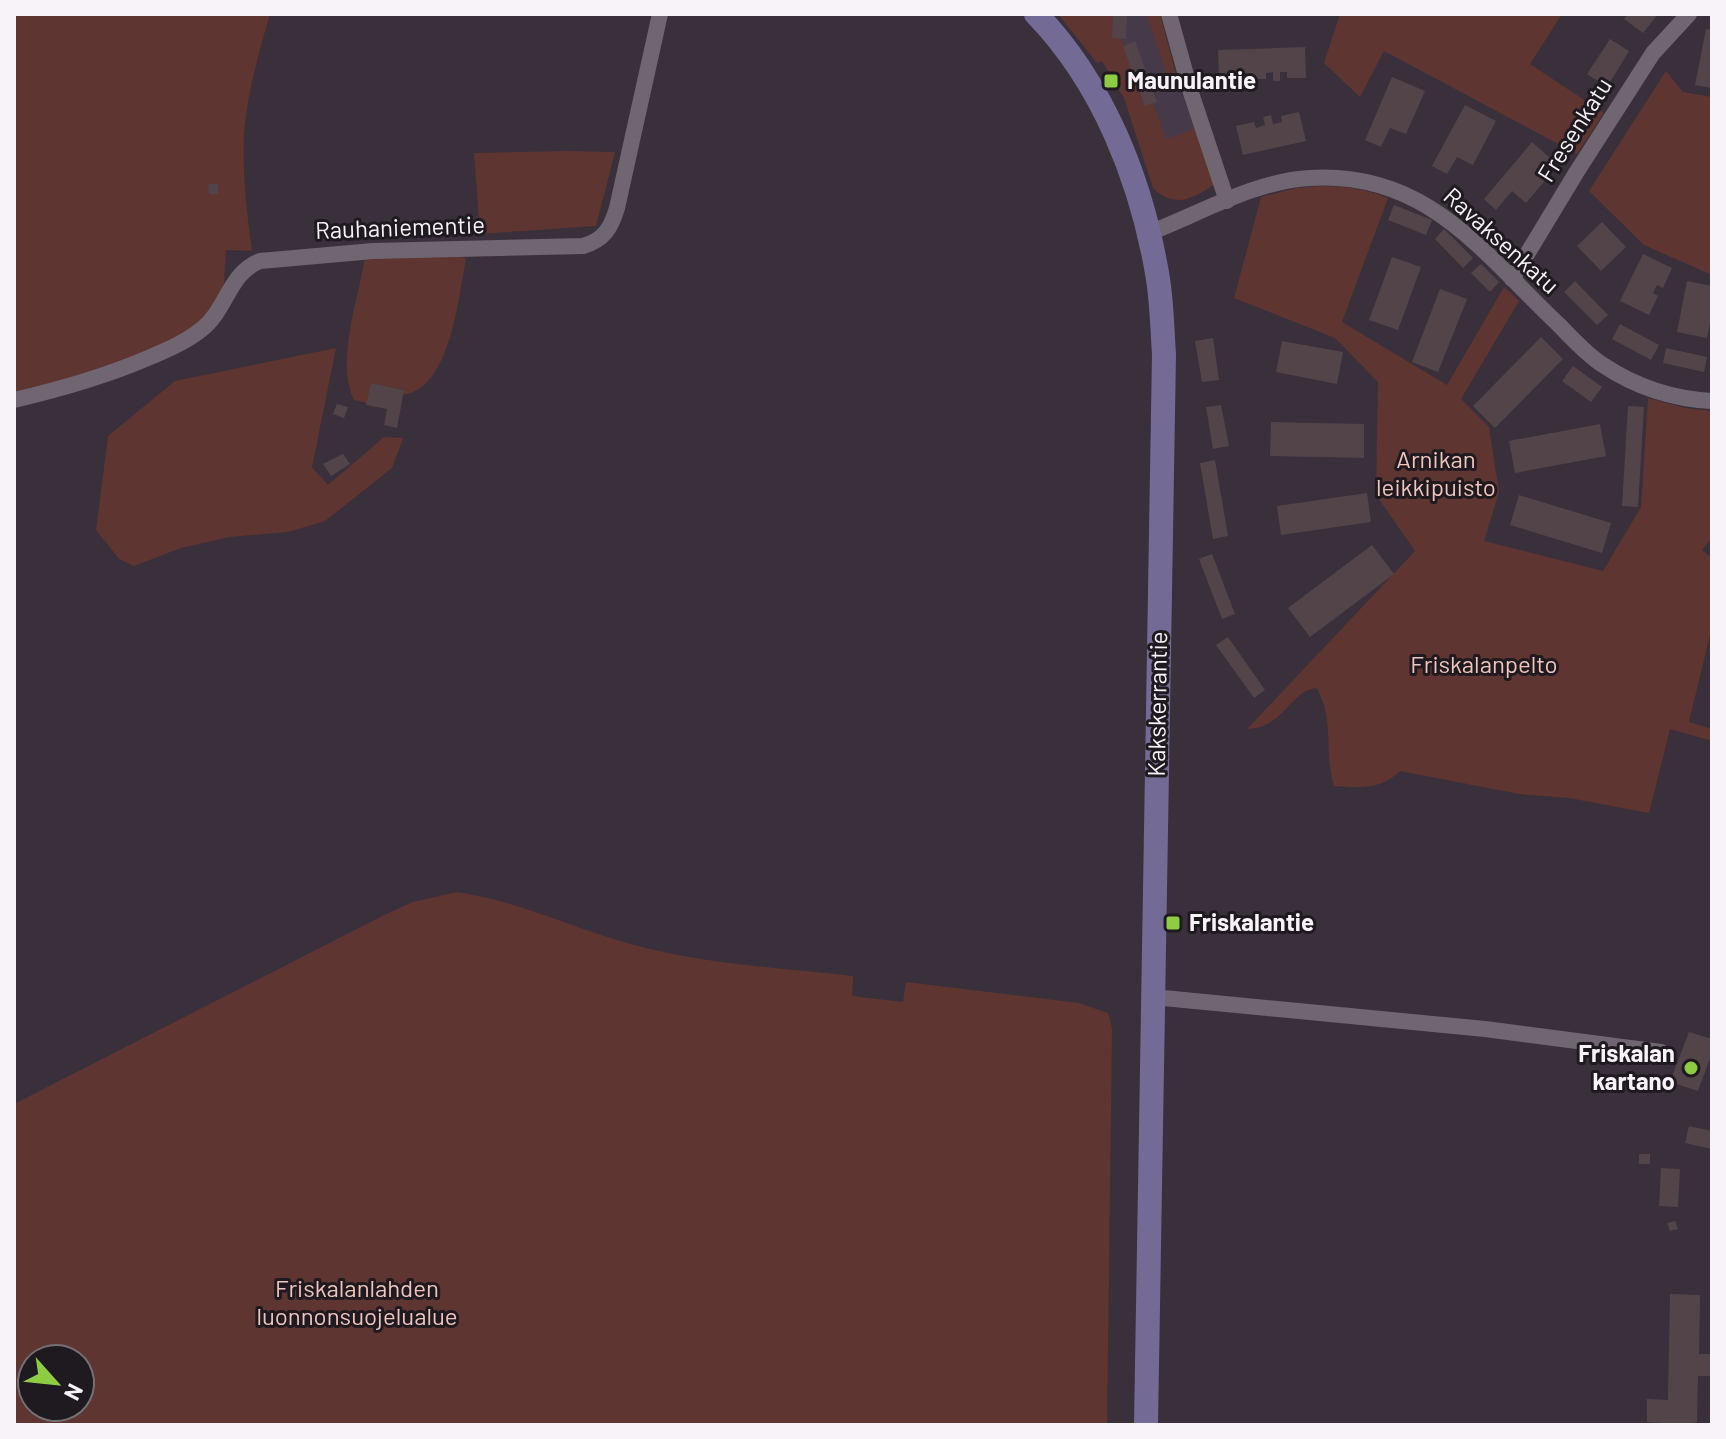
<svg xmlns="http://www.w3.org/2000/svg" width="1726" height="1439" viewBox="0 0 1726 1439" font-family="Barlow,sans-serif">
<style>
.built{fill:#463a4a}
.green{fill:#5e3530;fill-rule:evenodd}
.building{fill:#53444a}
.lines{fill:none;stroke-linecap:round;stroke-linejoin:round}
.minor{stroke:#6f6672;stroke-width:16}
.secondary{stroke:#746a96;stroke-width:24}
.poi-dot{fill:#8ecd43;stroke:#1e1a1f;stroke-width:3}
.labels{text-anchor:middle;stroke-width:6;stroke-linejoin:round;paint-order:stroke}
.poi-label{font-size:24px;font-weight:bold;fill:#f8f2f9;stroke:#1e1a1f;text-anchor:start}
.street-label{font-size:24px;fill:#f8f2f9;stroke:#1e1a1f}
.park-label{font-size:24px;fill:#f1c5be;stroke:#1e1a1f}
</style>
<rect width="100%" height="100%" fill="#39303b"/>
<!-- built -->
<polygon class="built" points="1082,14 1158,14 1167,52 1209,169 1204,187 1119,81"/>
<!-- green -->
<g class="green">
<path d="M14 14H270C259 52 247 94 244 134 242 173 247 213 252 251L226 250 224 286 199 326 172 341 96 372 14 392Z"/>
<path d="M1058 14H1113L1145 106 1153 103 1166 139 1196 128 1215 184C1193 199 1174 209 1153 188L1124 98 1102 61 1097 63Z"/>
<polygon points="1146,14 1160,14 1181,93 1171,87"/>
<polygon points="1340,14 1562,14 1530,64 1604,113 1577,154 1384,51 1360,97 1324,63"/>
<polygon points="1666,71 1683,92 1712,97 1712,275 1644,245 1589,191"/>
<polygon points="567,151 615,152 596,226 480,234 474,153"/>
<path d="M1320 186C1345 186 1365 189 1388 198L1342 322 1447 385 1504 287 1519 301 1461 399 1489 427 1499 492 1484 541 1603 571 1641 507 1648 398 1685 408 1712 411V538L1702 550 1712 558V626L1689 722 1712 729V741L1670 729 1649 813 1569 798 1519 794 1400 771C1381 790 1359 788 1334 786 1324 756 1335 716 1316 688 1290 691 1284 728 1247 729L1415 551 1376 495 1378 382 1335 338 1234 298 1261 197 1297 188Z"/>
<path d="M460 255 466 259C458 298 451 388 403 395L404 390 371 383 367 403 354 400C335 361 359 298 365 257Z"/>
<polygon points="336,348 312,467 328,485 384,437 403,438 392,468 325,521 288,532 230,537 181,548 134,566 119,559 96,530 108,436 175,381"/>
<path d="M457 892C515 900 576 929 634 945 705 964 780 968 853 976L852 996 903 1002 906 982 1079 1003 1108 1013 1112 1029 1107 1425H14V1104L384 915 413 902ZM32 1359H80V1407H32Z"/>
</g>
<!-- building -->
<g class="building">
<polygon points="1113,14 1127,14 1126,39 1112,38"/>
<polygon points="1628,14 1658,14 1643,33 1624,19"/>
<polygon points="1706,29 1712,30 1712,88 1695,85"/>
<polygon points="1610,39 1629,51 1607,87 1587,74"/>
<polygon points="1135,41 1157,102 1145,106 1123,46"/>
<polygon points="1305,47 1306,78 1287,78 1287,72 1280,72 1280,81 1273,81 1273,72 1266,73 1266,79 1247,79 1247,73 1243,73 1243,82 1236,82 1236,73 1233,73 1233,79 1219,80 1218,50"/>
<polygon points="1392,77 1425,91 1406,134 1390,128 1381,147 1365,140"/>
<polygon points="1465,105 1496,121 1473,165 1457,157 1447,174 1432,166"/>
<polygon points="1299,112 1306,141 1243,155 1236,126 1254,122 1256,128 1265,125 1263,117 1271,115 1273,124 1282,122 1281,116"/>
<polygon points="1532,142 1558,165 1526,203 1512,191 1496,210 1484,199"/>
<polygon points="208,184 218,184 218,194 209,194"/>
<polygon points="1394,205 1432,220 1426,235 1388,220"/>
<polygon points="1602,222 1626,247 1601,271 1577,246"/>
<polygon points="1444,229 1473,258 1463,268 1435,239"/>
<polygon points="1643,254 1672,268 1663,288 1657,285 1653,293 1658,296 1649,315 1620,301"/>
<polygon points="1392,257 1421,267 1398,330 1369,320"/>
<polygon points="1481,264 1499,282 1490,292 1471,273"/>
<polygon points="1575,281 1608,315 1597,325 1564,292"/>
<polygon points="1687,281 1712,286 1712,313 1707,338 1677,332"/>
<polygon points="1440,289 1467,299 1438,372 1412,362"/>
<polygon points="1620,324 1659,345 1651,360 1612,339"/>
<polygon points="1541,337 1563,359 1495,428 1473,406"/>
<polygon points="1213,338 1219,380 1202,382 1195,341"/>
<polygon points="1282,341 1343,352 1337,384 1276,372"/>
<polygon points="1666,348 1707,357 1704,372 1663,363"/>
<polygon points="1573,366 1602,387 1591,402 1562,381"/>
<polygon points="371,383 404,390 397,428 384,425 387,409 366,405"/>
<polygon points="337,404 348,407 344,418 333,414"/>
<polygon points="1221,405 1229,446 1213,449 1206,407"/>
<polygon points="1628,406 1644,407 1638,507 1622,506"/>
<polygon points="1271,422 1364,424 1364,458 1270,456"/>
<polygon points="1600,424 1606,456 1515,473 1509,441"/>
<polygon points="343,454 350,464 331,476 323,464"/>
<polygon points="1215,460 1228,536 1213,539 1200,463"/>
<polygon points="1367,493 1371,522 1281,535 1277,506"/>
<polygon points="1519,495 1611,523 1602,553 1510,525"/>
<polygon points="1372,545 1394,574 1310,637 1288,608"/>
<polygon points="1212,554 1235,614 1222,619 1199,559"/>
<polygon points="1228,637 1265,690 1254,698 1216,645"/>
<polygon points="1689,1032 1712,1039 1712,1053 1698,1091 1670,1082"/>
<polygon points="1689,1126 1712,1131 1712,1149 1685,1143"/>
<rect x="1639" y="1154" width="11" height="10"/>
<polygon points="1661,1168 1680,1169 1678,1207 1659,1206"/>
<polygon points="1675,1221 1678,1229 1670,1231 1667,1223"/>
<polygon points="1670,1294 1700,1295 1699,1354 1710,1354 1710,1376 1698,1376 1697,1422 1694,1423 1694,1425 1647,1422 1647,1399 1668,1400"/>
</g>
<g class="lines">
<!-- minor -->
<g class="minor">
<polyline points="1169,14 1191,93 1227,201"/>
<path d="M1149 233C1201 213 1254 181 1310 178 1427 171 1482 252 1558 324 1572 338 1587 355 1603 365 1636 387 1673 399 1712 401"/>
<polyline points="1512,279 1576,173 1653,53 1689,14"/>
<path d="M14 400C61 389 104 377 148 358 167 350 186 342 202 329 227 309 229 273 260 261L373 251 583 246C604 240 611 228 617 208L660 14"/>
<polyline points="1153,997 1485,1029 1661,1052"/>
</g>
<!-- secondary -->
<path class="secondary" d="M1036 14C1103 83 1141 180 1157 273 1162 300 1162 327 1164 354L1146 1425"/>
</g>
<!-- markers -->
<g class="poi-dot">
<rect x="1103" y="73" width="16" height="16" rx="4"/>
<rect x="1165" y="915" width="16" height="16" rx="4"/>
<circle cx="1691" cy="1068" r="8"/>
</g>
<g class="labels">
<!-- poi labels -->
<g class="poi-label">
<text x="1127" y="89">Maunulantie</text>
<text x="1189" y="931">Friskalantie</text>
<text x="1675" y="1062" text-anchor="end">Friskalan<tspan x="1675" dy="28">kartano</tspan></text>
</g>
<!-- street labels -->
<g class="street-label">
<text transform="translate(1575 130) rotate(-58)" y="8">Fresenkatu</text>
<text transform="translate(400 228) rotate(-2)" y="8">Rauhaniementie</text>
<text transform="translate(1501 241) rotate(42)" y="8">Ravaksenkatu</text>
<text transform="translate(1158 704) rotate(-89)" y="8">Kakskerrantie</text>
</g>
<!-- park labels -->
<g class="park-label">
<text x="1436" y="468">Arnikan<tspan x="1436" dy="28">leikkipuisto</tspan></text>
<text x="1484" y="673">Friskalanpelto</text>
<text x="357" y="1297">Friskalanlahden<tspan x="357" dy="28">luonnonsuojelualue</tspan></text>
</g>
</g>
<!-- border -->
<rect width="1726" height="1439" fill="none" stroke="#f8f2f9" stroke-width="32"/>
<!-- north arrow -->
<g transform="translate(56 1383) rotate(117)"><circle r="38" fill="#1e1a1f" stroke="#757076" stroke-width="2"/>
<path d="M0-6L14 30L0 20L-14 30Z" fill="#8ecd43"/>
<text y="-12" font-size="22" font-weight="bold" text-anchor="middle" fill="#f8f2f9">N</text>
</g>
</svg>
